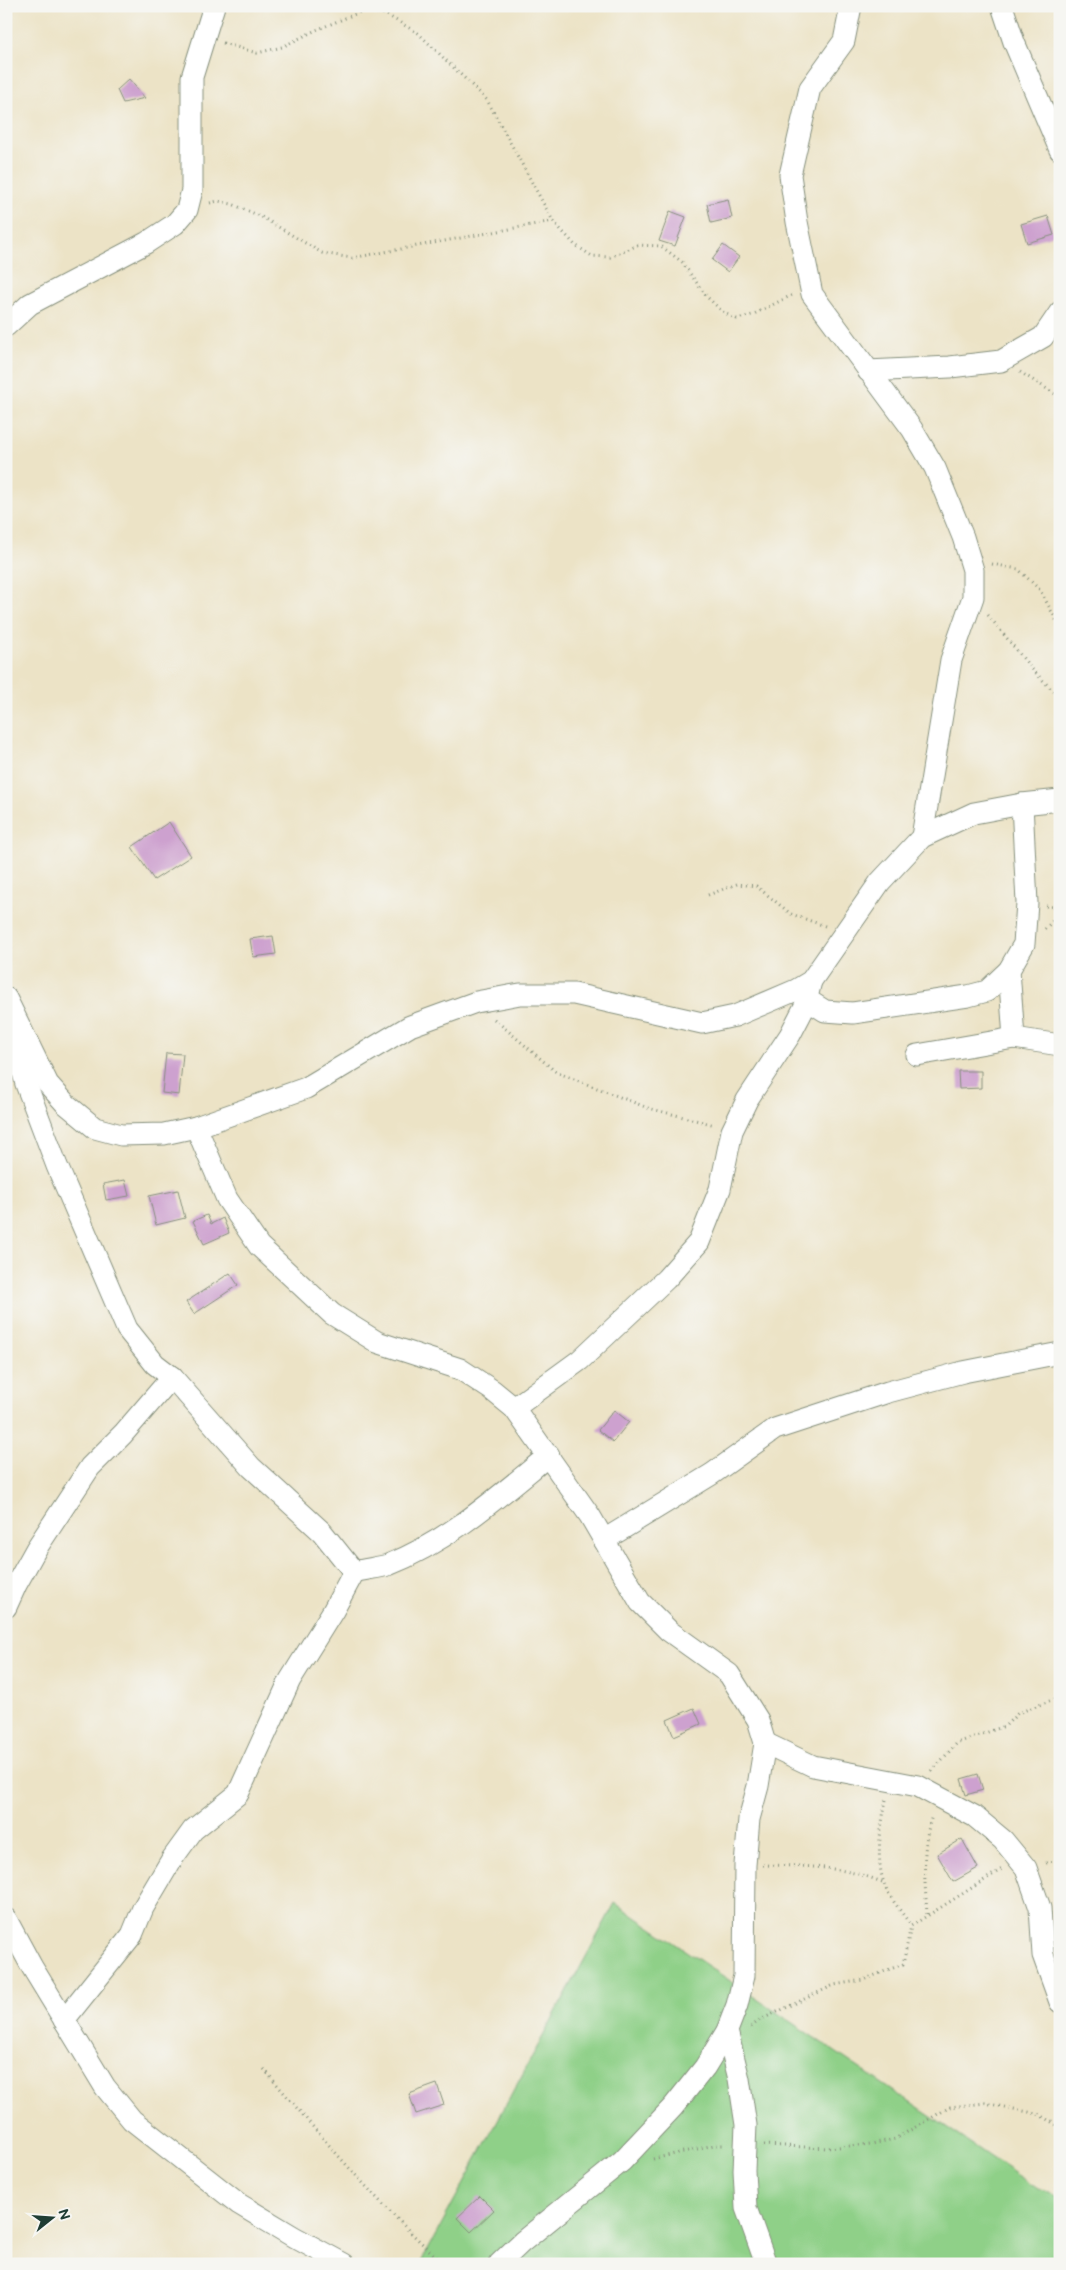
<svg xmlns="http://www.w3.org/2000/svg" width="1066" height="2270" viewBox="0 0 1066 2270" font-family="'Balsamiq Sans',sans-serif">
<style>
.green{fill:#8fd088;stroke:#57865e}
.building{fill:#cda1cf}
.lines{fill:none;stroke-linecap:round;stroke-linejoin:round}
.minor-casing{stroke:#86907d;stroke-width:23}
.path{stroke:#86907d;stroke-width:3;stroke-dasharray:1 4;stroke-linecap:butt}
.minor{stroke:#fff;stroke-width:21}
</style>
<rect width="100%" height="100%" fill="#f6f6f2"/>
<filter id="ink" filterUnits="userSpaceOnUse"><feTurbulence type="fractalNoise" baseFrequency=".02" numOctaves="2"/><feDisplacementMap in="SourceGraphic" scale="10" xChannelSelector="R" yChannelSelector="G"/><feConvolveMatrix kernelMatrix="1 2 1 2 8 2 1 2 1" color-interpolation-filters="sRGB"/></filter>
<filter id="wash" filterUnits="userSpaceOnUse"><feTurbulence type="fractalNoise" baseFrequency=".0096" numOctaves="4" result="noise"/><feDisplacementMap in="SourceGraphic" scale="20" xChannelSelector="R" yChannelSelector="G"/><feGaussianBlur stdDeviation="1.12" result="paint"/><feColorMatrix in="noise" values="0 0 0 0 0 0 0 0 0 0 0 0 0 0 0 0 0 1.4 0 .05"/><feComposite in="paint" operator="in"/></filter>
<g filter="url(#wash)">
<rect width="100%" height="100%" fill="#ece3c6"/>
<!-- green -->
<polygon class="green" points="615,1903 1038,2189 1060,2197 1060,2264 420,2264"/>
<g id="blocks">
<!-- building -->
<g class="building">
<polygon points="129,79 145,98 123,103 117,90"/>
<polygon points="728,199 732,218 711,223 707,204"/>
<polygon points="670,211 686,217 675,246 659,241"/>
<polygon points="1048,216 1054,235 1027,243 1021,224"/>
<polygon points="723,245 739,257 728,272 712,260"/>
<polygon points="169,822 191,856 154,880 132,847"/>
<polygon points="273,936 276,954 253,957 250,939"/>
<polygon points="166,1053 183,1054 179,1095 162,1093"/>
<polygon points="958,1071 981,1071 981,1088 959,1089"/>
<polygon points="125,1180 129,1196 106,1200 103,1184"/>
<polygon points="178,1190 185,1218 156,1225 149,1196"/>
<polygon points="207,1215 211,1224 223,1218 229,1233 204,1244 193,1221"/>
<polygon points="230,1273 238,1285 194,1314 186,1302"/>
<polygon points="614,1410 629,1422 613,1442 598,1430"/>
<polygon points="694,1708 701,1724 674,1736 667,1720"/>
<polygon points="978,1774 983,1790 966,1795 961,1779"/>
<polygon points="962,1839 978,1868 953,1882 937,1854"/>
<polygon points="437,2084 444,2105 416,2114 409,2094"/>
<polygon points="480,2196 494,2210 471,2232 457,2218"/>
</g>
</g>
</g>
<g filter="url(#ink)">
<use href="#blocks" fill-opacity="0" stroke="#86907d" stroke-width="1"/>
<g class="lines">
<defs>
<g id="minor">
<polyline points="851,6 844,41 810,88 790,175 797,222 812,294 912,429 935,468 963,537 973,570 973,597 951,660 922,837"/>
<polyline points="1002,6 1014,42 1060,150"/>
<polyline points="6,326 30,304 146,243 175,224 187,210 192,190 192,77 214,6"/>
<polyline points="868,371 950,367 1001,361 1043,337 1060,312"/>
<polyline points="1009,970 1014,1038"/>
<polyline points="6,998 48,1084 66,1104 95,1128 121,1135 164,1134 196,1127 306,1088 410,1026 476,1002 520,994 574,994 702,1023 735,1016 796,990 811,981 880,882 922,837 974,813 1022,804 1060,800"/>
<polyline points="806,999 825,1011 853,1013 968,996 987,991 1009,970 1024,944 1027,903 1022,804"/>
<path d="M13 1034 26 1084 57 1166 127 1329 155 1364 172 1377 251 1467 322 1532 354 1572C365 1569 377 1568 388 1565 449 1541 499 1496 549 1455"/>
<polyline points="917,1055 1014,1038 1060,1045"/>
<polyline points="196,1127 227,1199 259,1246 332,1314 377,1342 460,1369 492,1390 514,1408 590,1516 640,1602 669,1631 729,1674 758,1720 765,1743 758,1786 749,1819 745,1865 744,1976 737,2005 727,2031 705,2067 673,2107 622,2161 522,2242 499,2264"/>
<polyline points="514,1408 580,1360 666,1279 699,1242 720,1189 732,1131 747,1100 790,1035 805,1006 811,981"/>
<polyline points="604,1540 712,1474 775,1429 888,1392 963,1372 1060,1353"/>
<polyline points="6,1607 16,1585 36,1549 90,1467 123,1434 172,1377"/>
<polyline points="765,1743 813,1766 918,1786 974,1816 1003,1840 1026,1868 1040,1908 1043,1955 1060,2002"/>
<polyline points="6,1919 32,1967 105,2087 132,2120 239,2204 294,2237 344,2264"/>
<polyline points="64,2020 132,1935 143,1908 172,1859 193,1830 238,1794 290,1680 333,1611 354,1572"/>
<polyline points="727,2031 739,2079 746,2125 744,2170 746,2208 766,2264"/>
</g>
</defs>
<!-- minor casing -->
<use href="#minor" class="minor-casing"/>
<!-- path -->
<g class="path">
<polyline points="223,43 257,53 282,47 316,30 365,10 385,14 418,33 487,100 553,221 575,245 592,256 610,257 638,245 661,246 682,262 706,296 724,313 737,319 752,315 792,295"/>
<polyline points="210,203 218,201 232,204 260,216 322,253 352,258 553,221"/>
<polyline points="1020,372 1060,397"/>
<polyline points="992,564 1018,569 1040,590 1060,627"/>
<polyline points="988,615 1031,668 1060,698"/>
<polyline points="708,895 737,884 756,886 791,914 825,926"/>
<polyline points="1046,906 1060,908"/>
<polyline points="1045,929 1060,913"/>
<polyline points="494,1019 556,1072 648,1108 715,1125"/>
<polyline points="932,1771 957,1743 1005,1726 1018,1713 1060,1697"/>
<path d="M886 1800C881 1826 875 1858 884 1883 889 1898 903 1913 911 1926"/>
<polyline points="1046,1863 1060,1859"/>
<path d="M763 1865C805 1866 845 1866 884 1883"/>
<path d="M927 1914C925 1881 921 1848 932 1816"/>
<polyline points="751,2027 760,2020 834,1985 863,1980 903,1964 911,1926 1002,1869"/>
<path d="M264 2069C321 2137 378 2204 444 2264"/>
<polyline points="764,2145 827,2148 871,2144 895,2139 950,2107 985,2103 1038,2114 1060,2127"/>
<polyline points="653,2159 714,2145 726,2145"/>
</g>
<!-- minor -->
<use href="#minor" class="minor"/>
</g>
</g>
<!-- margin -->
<rect width="1066" height="2270" fill="none" stroke="#f6f6f2" stroke-width="25"/>
<!-- north arrow -->
<g transform="translate(52 2218) rotate(73)" stroke="#f6f6f2" stroke-width="4" paint-order="stroke">
<path d="M0-4L9 19L0 12L-9 19Z" fill="#1f3d34"/>
<text y="-8" font-size="14" font-weight="bold" text-anchor="middle" fill="#1f3d34">N</text>
</g>
</svg>
